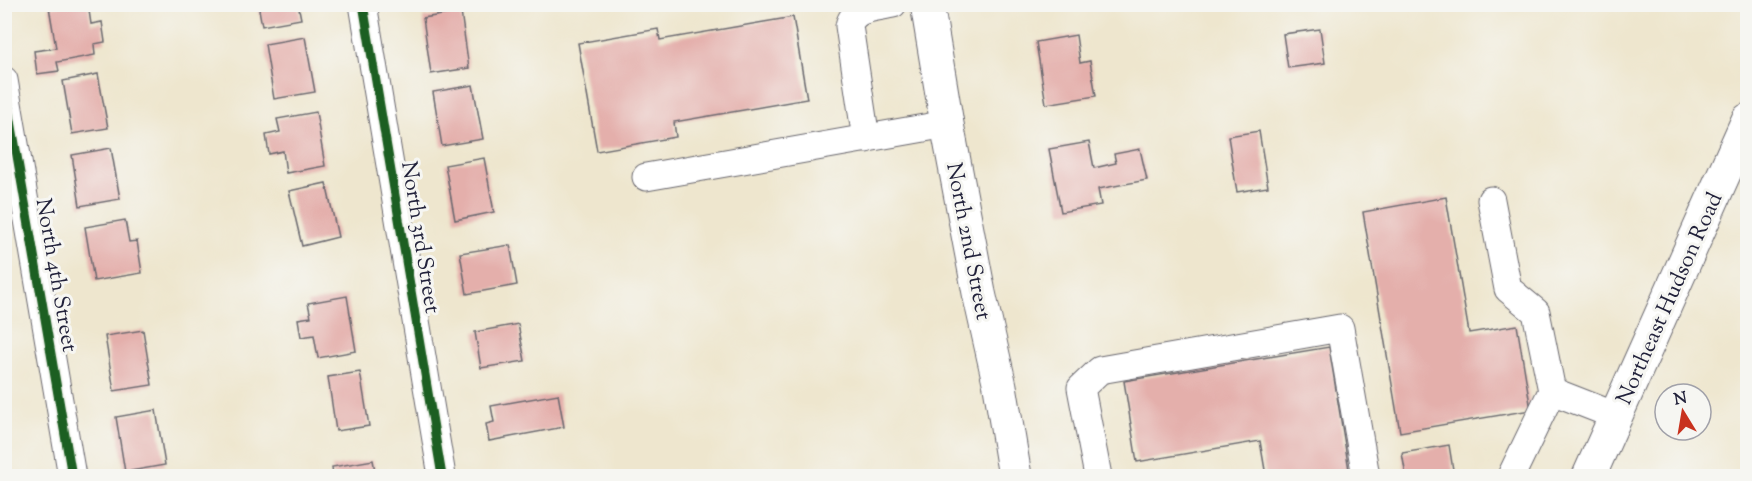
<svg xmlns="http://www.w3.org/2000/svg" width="1752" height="481" viewBox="0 0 1752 481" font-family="'Sorts Mill Goudy',serif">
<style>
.building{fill:#e4afab}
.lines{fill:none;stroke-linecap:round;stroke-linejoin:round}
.minor-casing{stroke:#69676e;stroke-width:29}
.major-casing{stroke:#69676e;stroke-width:35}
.highway-casing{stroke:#69676e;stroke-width:35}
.minor{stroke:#fff;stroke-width:27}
.major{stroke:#fff;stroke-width:33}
.highway{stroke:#fff;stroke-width:33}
.cycleway-casing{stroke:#f6f6f2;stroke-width:13}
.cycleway{stroke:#1b5e20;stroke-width:9}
.labels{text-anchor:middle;stroke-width:6;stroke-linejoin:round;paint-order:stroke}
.street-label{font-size:22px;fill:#22223b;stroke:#f6f6f2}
</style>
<rect width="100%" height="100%" fill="#f6f6f2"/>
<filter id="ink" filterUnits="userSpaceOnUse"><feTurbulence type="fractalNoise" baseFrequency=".0167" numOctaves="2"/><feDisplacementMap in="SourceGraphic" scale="12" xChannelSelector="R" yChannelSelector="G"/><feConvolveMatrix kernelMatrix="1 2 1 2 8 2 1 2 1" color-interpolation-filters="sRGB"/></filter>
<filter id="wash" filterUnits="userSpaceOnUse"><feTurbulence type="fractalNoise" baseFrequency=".008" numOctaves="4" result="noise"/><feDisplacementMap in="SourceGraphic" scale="24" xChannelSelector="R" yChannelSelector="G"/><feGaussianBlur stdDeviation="1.35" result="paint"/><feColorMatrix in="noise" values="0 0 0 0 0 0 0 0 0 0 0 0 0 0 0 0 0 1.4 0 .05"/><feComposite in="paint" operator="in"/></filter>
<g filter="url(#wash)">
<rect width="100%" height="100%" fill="#eee6ce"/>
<g id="blocks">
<!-- building -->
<g class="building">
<polygon points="67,4 88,4 91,24 102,22 105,42 94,44 95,55 57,62 59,71 37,74 34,51 56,48 49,7"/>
<polygon points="258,4 298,4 301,19 262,26"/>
<polygon points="461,12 469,68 431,74 423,18"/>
<polygon points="793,17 807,99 674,122 676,137 597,151 578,43 658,29 660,40"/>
<polygon points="1320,29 1325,63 1288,68 1283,34"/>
<polygon points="1076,35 1080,63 1090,61 1096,96 1046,104 1036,42"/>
<polygon points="305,37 315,92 274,99 265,44"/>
<polygon points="98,74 108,128 72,134 63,81"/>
<polygon points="473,85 483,139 442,146 433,92"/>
<polygon points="316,112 325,166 286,173 283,151 269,154 266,135 280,132 277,119"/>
<polygon points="1259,131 1268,187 1237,192 1228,136"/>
<polygon points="1089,142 1094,168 1116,163 1114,154 1140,149 1147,180 1098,189 1101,205 1061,212 1049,149"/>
<polygon points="111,148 120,199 80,206 72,155"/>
<polygon points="484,158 494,212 455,220 445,165"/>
<polygon points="326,183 338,237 302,246 289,191"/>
<polygon points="1446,197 1469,333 1517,325 1531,410 1400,432 1363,212"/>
<polygon points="125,220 129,242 137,241 142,273 94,281 85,227"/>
<polygon points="510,245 517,285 467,294 460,253"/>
<polygon points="347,296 356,351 318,358 314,335 301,337 298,319 311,317 308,303"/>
<polygon points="518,324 525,361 481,368 475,332"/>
<polygon points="143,330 152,385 114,391 105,336"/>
<polygon points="1329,347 1350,476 1266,476 1260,441 1137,462 1124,381"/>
<polygon points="360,372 369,426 336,431 328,377"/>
<polygon points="558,394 564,427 489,441 486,424 494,422 491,406"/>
<polygon points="156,410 165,465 125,472 116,417"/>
<polygon points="1449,445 1454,476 1406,476 1402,453"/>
<polygon points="373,460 376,476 333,476 332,467"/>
</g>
</g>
</g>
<g filter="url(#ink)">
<use href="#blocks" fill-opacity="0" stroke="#69676e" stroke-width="1.5"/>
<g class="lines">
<defs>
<g id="minor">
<polyline points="363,4 442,476"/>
<polyline points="4,80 72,476"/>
<path d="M866 139 849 26C853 7 877 8 893 4"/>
<polyline points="646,177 947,124"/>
<polyline points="1491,200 1508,289 1536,312 1552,391 1511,476"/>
<polyline points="1552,391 1616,416"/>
<polyline points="1098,476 1081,388 1100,370 1340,328 1366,476"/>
</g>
<polyline id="major" points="927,4 947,124 979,293 1000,386 1015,476"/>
<polyline id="highway" points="1589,476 1748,120"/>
</defs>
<!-- minor casing -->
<use href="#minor" class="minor-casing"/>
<!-- major casing -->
<use href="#major" class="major-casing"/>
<!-- highway casing -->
<use href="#highway" class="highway-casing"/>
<!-- minor -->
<use href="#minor" class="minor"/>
<!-- major -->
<use href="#major" class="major"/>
<!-- highway -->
<use href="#highway" class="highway"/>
<defs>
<g id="cycleway">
<polyline points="363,4 442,476"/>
<polyline points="4,80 72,476"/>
</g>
</defs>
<!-- cycleway casing -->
<use href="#cycleway" class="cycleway-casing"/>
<!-- cycleway -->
<use href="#cycleway" class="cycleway"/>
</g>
</g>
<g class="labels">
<!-- street labels -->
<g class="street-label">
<text transform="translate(422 237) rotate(81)" y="8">North 3rd Street</text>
<text transform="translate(970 241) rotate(79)" y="8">North 2nd Street</text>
<text transform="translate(58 275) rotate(80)" y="8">North 4th Street</text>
<text transform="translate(1668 298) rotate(-66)" y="8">Northeast Hudson Road</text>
</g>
</g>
<!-- margin -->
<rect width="1752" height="481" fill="none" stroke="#f6f6f2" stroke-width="24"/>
<!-- north arrow -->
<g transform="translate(1683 412) rotate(349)"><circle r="28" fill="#f6f6f2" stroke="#a1a1a9" stroke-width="1.5"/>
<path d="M0-4.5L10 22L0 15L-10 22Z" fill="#c8321e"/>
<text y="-9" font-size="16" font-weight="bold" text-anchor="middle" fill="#22223b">N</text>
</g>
</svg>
